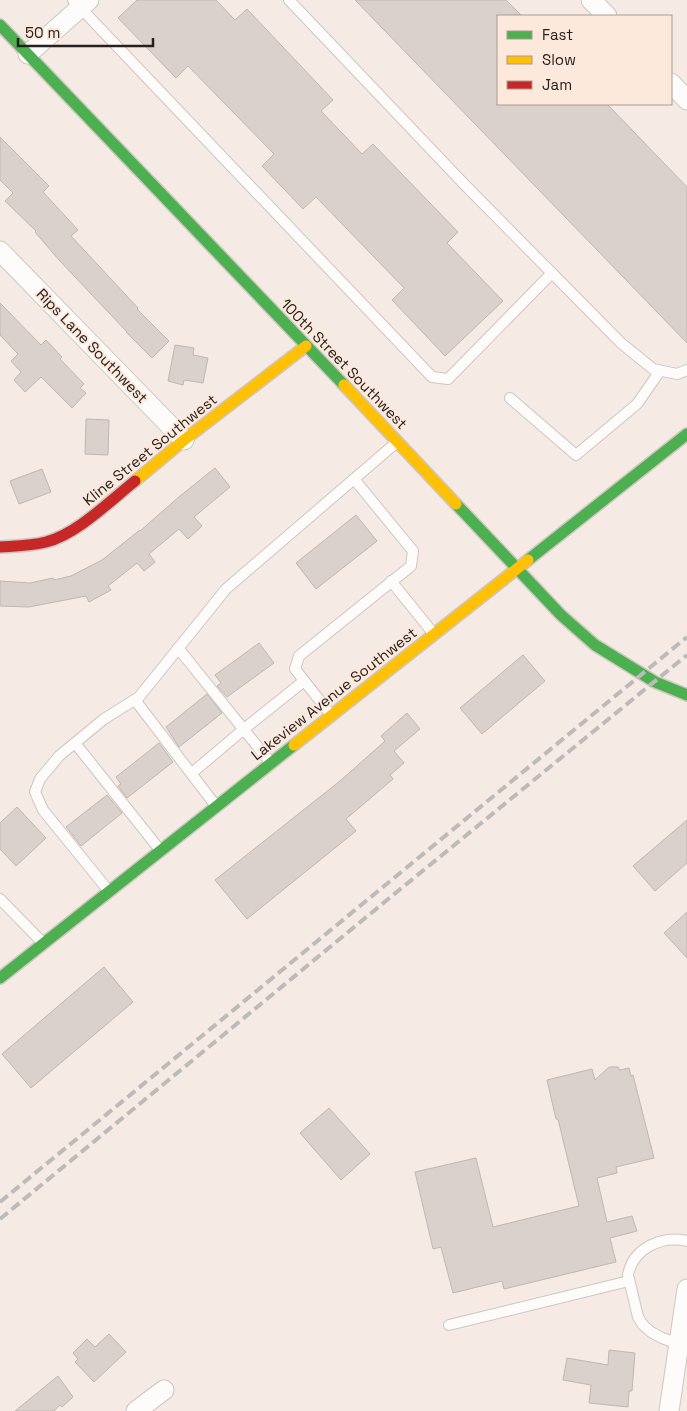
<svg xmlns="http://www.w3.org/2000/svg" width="687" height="1411" viewBox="0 0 687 1411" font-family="'Space Grotesk',sans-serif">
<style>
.building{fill:#dad1cc;stroke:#c0b7b2}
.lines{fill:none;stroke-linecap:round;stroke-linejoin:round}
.lane-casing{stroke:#cec6c1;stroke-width:12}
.street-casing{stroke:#cec6c1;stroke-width:21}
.fast-casing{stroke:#cec6c1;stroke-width:14}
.slow-casing{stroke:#cec6c1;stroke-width:14}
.jam-casing{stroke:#cec6c1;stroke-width:14}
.lane{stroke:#fefcfb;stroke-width:10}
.street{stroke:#fefcfb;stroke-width:19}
.fast{stroke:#4caf50;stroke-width:11}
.slow{stroke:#ffc107;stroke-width:11}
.jam{stroke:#c62828;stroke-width:11}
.rail{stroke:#bdbab9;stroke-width:4;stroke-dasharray:10 5;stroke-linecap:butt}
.labels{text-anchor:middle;stroke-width:4;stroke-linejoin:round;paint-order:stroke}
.street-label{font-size:15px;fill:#27201c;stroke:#fde9dc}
</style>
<rect width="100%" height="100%" fill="#f5eae4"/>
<!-- building -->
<g class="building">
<polygon points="137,0 216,0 235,20 247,9 333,100 321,111 362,154 373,144 458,232 447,243 503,301 445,356 392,300 404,288 316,197 303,209 262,166 274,154 188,66 176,78 118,18"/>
<polygon points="355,0 506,0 522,16 498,16 498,104 607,104 687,187 687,343"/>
<polygon points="0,137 49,186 43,192 78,230 71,236 138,308 137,309 169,341 152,358 126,332 127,332 59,260 35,232 36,231 5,201 13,193 0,180"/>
<polygon points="0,303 41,345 46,340 62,357 60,359 84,384 80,388 86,393 72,408 41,377 25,392 14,380 21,372 11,361 18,354 0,335"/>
<polygon points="175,345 194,348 193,355 208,358 203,383 184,380 183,385 168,381"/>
<polygon points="86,419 109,420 108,455 85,454"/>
<polygon points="215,468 230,487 194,517 202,526 188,539 179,529 149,554 155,562 144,571 137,563 108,586 111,590 89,602 86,596 29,607 0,606 0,581 30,583 53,578 54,580 71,576 102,560 140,530 140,531 180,496"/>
<polygon points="42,469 51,492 19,504 10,481"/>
<polygon points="356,515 377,541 316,589 296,563"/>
<polygon points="259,643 274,663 227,697 217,686 221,683 215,675"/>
<polygon points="523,655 545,681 482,734 460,708"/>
<polygon points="207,694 222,713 179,747 166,727"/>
<polygon points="407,713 420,729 394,751 404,763 390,775 393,779 346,819 356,831 247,919 215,880 340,781 385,741 381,736"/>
<polygon points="159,743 173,762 127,798 118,786 121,784 116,777"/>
<polygon points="107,795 122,813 81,846 66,827"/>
<polygon points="17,807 46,838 16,866 0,849 0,823"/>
<polygon points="687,820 687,863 655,891 633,866"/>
<polygon points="687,912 687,958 664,933"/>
<polygon points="104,967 133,1002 31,1088 2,1054"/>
<polygon points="609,1067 618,1067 620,1070 629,1068 631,1076 633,1075 654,1158 616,1167 617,1173 597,1178 607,1222 632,1216 637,1231 610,1238 616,1262 504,1289 502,1281 453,1293 441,1247 433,1249 415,1172 476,1158 493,1227 579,1206 558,1119 556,1119 547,1080 592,1069 595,1080"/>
<polygon points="329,1108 370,1154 341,1180 300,1133"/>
<polygon points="109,1334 126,1352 94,1382 75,1362 78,1359 73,1353 87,1339 95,1347"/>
<polygon points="609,1350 635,1353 632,1391 629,1391 628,1407 589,1403 591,1385 563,1380 567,1358 608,1365"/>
<polygon points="58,1376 73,1397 62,1407 60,1405 54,1411 15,1411"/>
</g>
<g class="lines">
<defs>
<g id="lane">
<polyline points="73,0 432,377 448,379 552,273"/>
<polyline points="289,0 464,184 621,343 653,369 677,374 687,370"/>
<polyline points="510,398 576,455 637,404 660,371"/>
<polyline points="391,581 433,633"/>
<polyline points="178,648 270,762"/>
<polyline points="135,700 216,806"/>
<polyline points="331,715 295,669 299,656 411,566 413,551 354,479"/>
<polyline points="75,743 160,850"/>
<polyline points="192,773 244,729 304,681"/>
<polyline points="108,890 43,810 35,792 40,779 59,756 104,719 139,697 226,589 397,442"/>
<polyline points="0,899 43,943"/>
<polyline points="449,1325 629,1281"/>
<path d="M679 1344 662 1338 651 1332 643 1325 638 1317 628 1275C633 1248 662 1235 687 1241"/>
</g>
<g id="street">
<polyline points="591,0 607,16"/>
<polyline points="28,54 89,0"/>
<polyline points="671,83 687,100"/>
<polyline points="0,251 184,440"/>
<polyline points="136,1411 164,1390"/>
<polyline points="669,1411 687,1289"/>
</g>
<g id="fast">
<polyline points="0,25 344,385"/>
<polyline points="456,504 561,615 595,645 655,682 687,695"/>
<polyline points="528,560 687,434"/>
<polyline points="0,978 294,745"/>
</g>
<g id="slow">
<polyline points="344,385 456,504"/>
<polyline points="135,481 184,440 306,346"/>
<polyline points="294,745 528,560"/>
</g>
<path id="jam" d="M0 547C15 546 31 546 46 542 77 534 110 501 135 481"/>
</defs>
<!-- lane casing -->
<use href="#lane" class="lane-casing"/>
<!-- street casing -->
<use href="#street" class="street-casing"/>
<!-- fast casing -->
<use href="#fast" class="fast-casing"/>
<!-- slow casing -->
<use href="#slow" class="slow-casing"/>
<!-- jam casing -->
<use href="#jam" class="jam-casing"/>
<!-- lane -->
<use href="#lane" class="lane"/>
<!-- street -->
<use href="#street" class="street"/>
<!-- fast -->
<use href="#fast" class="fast"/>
<!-- slow -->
<use href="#slow" class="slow"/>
<!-- jam -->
<use href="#jam" class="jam"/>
<!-- rail -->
<g class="rail">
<polyline points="0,1202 687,637"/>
<polyline points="0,1219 387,900 687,655"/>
</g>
</g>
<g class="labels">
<!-- street labels -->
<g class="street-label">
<text transform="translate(92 346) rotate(46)" y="5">Rips Lane Southwest</text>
<text transform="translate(344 364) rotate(46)" y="5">100th Street Southwest</text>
<text transform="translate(150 450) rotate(-39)" y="5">Kline Street Southwest</text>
<text transform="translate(334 694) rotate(-38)" y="5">Lakeview Avenue Southwest</text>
</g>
</g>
<!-- legend -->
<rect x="497" y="15" width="175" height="90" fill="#fde9dc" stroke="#a7998f"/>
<rect x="507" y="31" width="25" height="8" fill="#4caf50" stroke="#a7998f"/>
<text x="542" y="40" font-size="15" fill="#27201c">Fast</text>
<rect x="507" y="56" width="25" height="8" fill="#ffc107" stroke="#a7998f"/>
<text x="542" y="65" font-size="15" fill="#27201c">Slow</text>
<rect x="507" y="81" width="25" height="8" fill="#c62828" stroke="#a7998f"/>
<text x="542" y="90" font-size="15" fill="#27201c">Jam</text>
<!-- scale -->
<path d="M18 38v8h135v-8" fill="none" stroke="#27201c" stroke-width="2.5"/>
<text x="25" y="38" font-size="15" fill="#27201c" stroke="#fde9dc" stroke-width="4" paint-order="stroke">50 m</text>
</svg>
